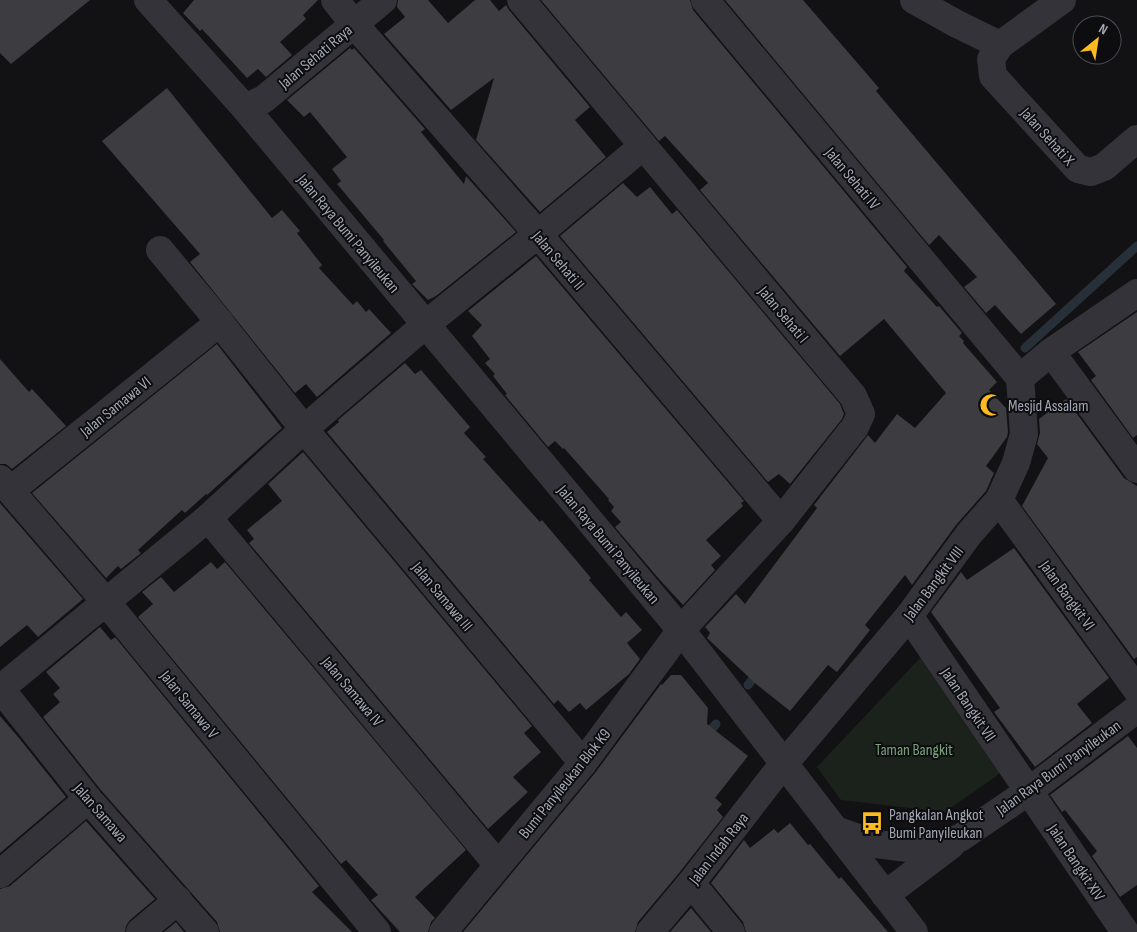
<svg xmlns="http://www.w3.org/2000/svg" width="1137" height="932" viewBox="0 0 1137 932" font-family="'Sofia Sans Condensed',sans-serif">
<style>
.green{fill:#1a221b}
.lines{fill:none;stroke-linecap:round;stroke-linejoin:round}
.stream{stroke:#273038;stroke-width:9}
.building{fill:#3c3c41}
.street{stroke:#333339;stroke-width:28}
.labels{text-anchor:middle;stroke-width:4;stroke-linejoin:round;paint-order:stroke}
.street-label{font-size:16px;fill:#a2a7b5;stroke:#0d0d0f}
.poi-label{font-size:16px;fill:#a2a7b5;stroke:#0d0d0f;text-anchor:start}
.park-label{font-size:16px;fill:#78a27c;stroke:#0d0d0f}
</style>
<rect width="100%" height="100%" fill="#121214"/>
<!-- green -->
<polygon class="green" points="922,656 1002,772 945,812 841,800 817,767"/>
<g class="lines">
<!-- stream -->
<g class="stream">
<polyline points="1025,348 1137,246"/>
<polyline points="748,685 759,671"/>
<polyline points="705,737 716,724"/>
</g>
</g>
<!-- building -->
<g class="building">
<polygon points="0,0 90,0 11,64 0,53"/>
<polygon points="194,0 318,0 303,15 306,19 280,42 292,55 266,77 258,69 247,78 202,29 200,31 183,13"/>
<polygon points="398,0 428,0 448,23 475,0 490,0 499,11 506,5 509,10 590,107 575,120 606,157 540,212 476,140 494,78 451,110 384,34 405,17 397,7"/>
<polygon points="541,0 690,0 693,10 907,267 904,271 937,307 939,306 962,333 959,336 964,341 963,343 997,382 989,390 1006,408 1008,432 1007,437 986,466 994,473 986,491 956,525 912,585 905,575 865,625 870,630 837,672 828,665 790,711 756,684 707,638 710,633 705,627 736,594 745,604 817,508 814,505 868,435 875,443 897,414 915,428 946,393 884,319 840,356 700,190 708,183 665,136 659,141"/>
<polygon points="725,0 803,0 879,88 876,91 1056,304 1021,334 995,305 986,313 964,287 977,277 939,235 929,245"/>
<polygon points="350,48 352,50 354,48 425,129 421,132 464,184 466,176 516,232 436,296 428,300 412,284 416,281 383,241 384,240 337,184 341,181 332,169 347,157 310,112 304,117 287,100"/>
<polygon points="167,88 272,218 282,210 300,231 297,233 322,265 319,268 353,305 357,301 366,312 369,309 391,333 317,397 306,384 295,393 190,262 200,254 102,141"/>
<polygon points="623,183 637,197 650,187 672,214 677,210 840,404 844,414 842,419 790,484 779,474 768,482 560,236"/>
<polygon points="536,256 744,501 741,503 743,506 706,540 721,556 711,565 715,570 683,605 659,579 615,527 621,522 611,511 614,507 608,500 609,499 564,448 563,449 555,441 548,447 505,395 507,394 493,376 495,374 485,363 490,359 472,336 482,325 468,311"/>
<polygon points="1137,312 1137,435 1133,438 1091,380 1096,376 1078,352"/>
<polygon points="217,344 282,428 207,495 206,494 185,513 182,510 138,550 141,553 121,569 118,566 106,578 32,493"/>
<polygon points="0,359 29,392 32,389 66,426 12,469 6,464 0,464"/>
<polygon points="405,363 415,374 421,370 470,427 464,433 486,457 483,459 540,522 542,520 591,578 589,580 621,617 626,612 642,630 627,643 640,659 629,674 586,710 580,703 569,712 558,700 554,704 327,432 339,422 338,420"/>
<polygon points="1066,399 1124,478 1137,486 1137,657 1134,659 1022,506 1048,458 1037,444 1040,433 1039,419"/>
<polygon points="303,452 532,726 524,733 541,752 513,777 528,792 488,829 249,543 254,539 247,530 282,501 268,484"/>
<polygon points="0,503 83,599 38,637 27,625 0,647"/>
<polygon points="1014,548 1109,678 1077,704 1092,723 1035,767 994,712 1000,708 931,612 961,572 967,580"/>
<polygon points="211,562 217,569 225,562 466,850 415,897 435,918 431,922 428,932 400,932 378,908 371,900 378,895 346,860 341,864 138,617 153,604 142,592 161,577 174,592"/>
<polygon points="100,627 111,640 115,637 319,886 312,892 352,932 220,932 217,922 100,789 43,717 60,702 53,694 60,688 46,672"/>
<polygon points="671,675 681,675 708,708 707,724 748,756 715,798 722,804 717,810 723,817 679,873 638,922 635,932 463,932 595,773 661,684 662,685"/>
<polygon points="0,716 19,738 66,797 0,853"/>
<polygon points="1128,736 1137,748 1137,885 1120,897 1092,856 1097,851 1065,810 1062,812 1050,795"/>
<polygon points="86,821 155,899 130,920 126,926 125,932 0,932 0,889 10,886"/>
<polygon points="790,823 808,845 810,844 839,879 841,877 888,932 746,932 743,922 711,883 744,840 750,848 774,829 778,833"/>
<polygon points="691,908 711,932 670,932"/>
<polygon points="176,922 184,932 164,932"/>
</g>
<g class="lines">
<!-- street -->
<g class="street">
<polyline points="148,0 245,108 681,630 914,932"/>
<polyline points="335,0 354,24 538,234 781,521"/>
<polyline points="705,0 1020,378"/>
<polyline points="914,0 957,24 1000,45"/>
<polyline points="1062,0 1000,45 991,59 993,76 1078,169 1091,172 1104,167 1137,139"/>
<polyline points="245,108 264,99 383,0"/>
<polyline points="160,250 209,309 304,429 583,763"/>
<polyline points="1051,352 1137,469"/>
<polyline points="1020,378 1051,352 1137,293"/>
<polyline points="0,479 106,602 377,932"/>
<polyline points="11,490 220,322"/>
<polyline points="999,500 1137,690"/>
<polyline points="208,518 498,865"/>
<polyline points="909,616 1125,932"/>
<polyline points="0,688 88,799 205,932"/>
<polyline points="0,689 208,518 304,429 425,325 538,234 643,146"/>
<polyline points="835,830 876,844 916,849 960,838 1029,791 1137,709"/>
<polyline points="0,874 88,799"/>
<polyline points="691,883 731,932"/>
<polyline points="885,895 951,845"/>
<polyline points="140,932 178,900"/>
<polyline points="443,932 583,763 681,630 781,521 855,427 861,414 853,396 521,0"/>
<polyline points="650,932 691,883 773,777 909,616 969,534 999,500 1016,463 1024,434 1020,378"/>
</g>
</g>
<!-- icons -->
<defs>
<symbol id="mosque-bare" viewBox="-9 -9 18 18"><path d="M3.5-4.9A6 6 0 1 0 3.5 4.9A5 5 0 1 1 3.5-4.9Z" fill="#febb1f" stroke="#0d0d0f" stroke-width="2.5" paint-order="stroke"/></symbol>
<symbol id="bus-bare" viewBox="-9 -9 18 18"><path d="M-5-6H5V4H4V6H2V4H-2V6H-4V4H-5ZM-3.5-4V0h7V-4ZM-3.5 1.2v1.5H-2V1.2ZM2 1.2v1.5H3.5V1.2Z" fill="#febb1f" stroke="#0d0d0f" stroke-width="2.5" paint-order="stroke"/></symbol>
</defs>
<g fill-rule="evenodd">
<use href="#mosque-bare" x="975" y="389" width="32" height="32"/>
<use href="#bus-bare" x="856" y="807" width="32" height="32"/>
</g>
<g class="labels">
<!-- street labels -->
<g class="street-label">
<text transform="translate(315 56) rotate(-40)" y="6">Jalan Sehati Raya</text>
<text transform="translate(1048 136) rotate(48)" y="6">Jalan Sehati X</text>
<text transform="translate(853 178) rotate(50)" y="6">Jalan Sehati IV</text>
<text transform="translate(349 233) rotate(50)" y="6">Jalan Raya Bumi Panyileukan</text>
<text transform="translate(559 260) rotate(50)" y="6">Jalan Sehati II</text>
<text transform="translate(784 314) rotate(50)" y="6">Jalan Sehati I</text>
<text transform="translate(115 406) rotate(-39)" y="6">Jalan Samawa VI</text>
<text transform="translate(609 544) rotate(50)" y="6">Jalan Raya Bumi Panyileukan</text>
<text transform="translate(933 583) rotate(-53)" y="6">Jalan Bangkit VIII</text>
<text transform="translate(1068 595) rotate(54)" y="6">Jalan Bangkit VI</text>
<text transform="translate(443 596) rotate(50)" y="6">Jalan Samawa III</text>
<text transform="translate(353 691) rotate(50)" y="6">Jalan Samawa IV</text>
<text transform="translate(190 704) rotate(51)" y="6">Jalan Samawa V</text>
<text transform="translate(969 704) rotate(56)" y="6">Jalan Bangkit VII</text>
<text transform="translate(1058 767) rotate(-36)" y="6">Jalan Raya Bumi Panyileukan</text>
<text transform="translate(564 783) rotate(-51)" y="6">Bumi Panyileukan Blok K9</text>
<text transform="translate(101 812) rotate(49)" y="6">Jalan Samawa</text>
<text transform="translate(718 848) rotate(-52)" y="6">Jalan Indah Raya</text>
<text transform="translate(1077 862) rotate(56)" y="6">Jalan Bangkit XIV</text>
</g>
<!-- poi labels -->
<g class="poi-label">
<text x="1008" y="411">Mesjid Assalam</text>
<text x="889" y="820">Pangkalan Angkot<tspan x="889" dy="18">Bumi Panyileukan</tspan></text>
</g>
<!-- park labels -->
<g class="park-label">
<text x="914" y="755">Taman Bangkit</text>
</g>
</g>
<!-- north arrow -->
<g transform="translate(1097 40) rotate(30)"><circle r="24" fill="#0d0d0f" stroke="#494b51"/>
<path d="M0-4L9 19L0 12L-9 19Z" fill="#febb1f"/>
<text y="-8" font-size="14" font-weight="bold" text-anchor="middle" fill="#a2a7b5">N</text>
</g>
</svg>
